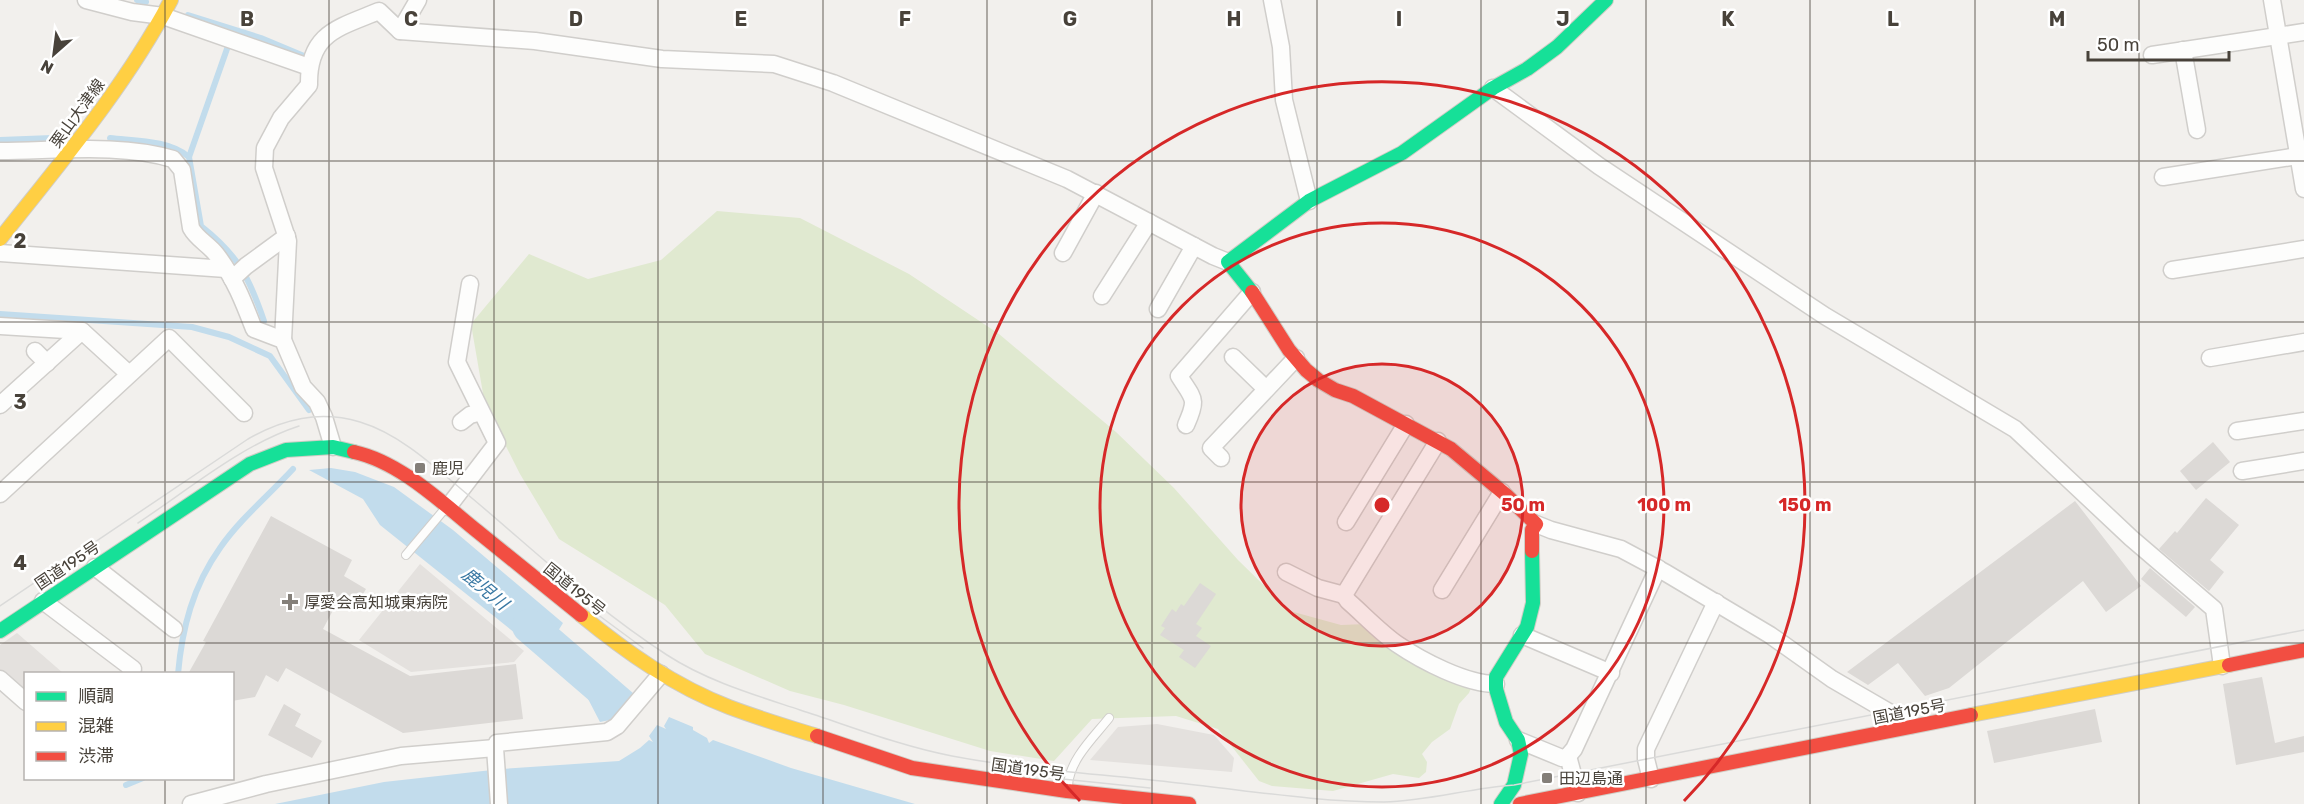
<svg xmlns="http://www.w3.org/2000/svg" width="2304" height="804" viewBox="0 0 2304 804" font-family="Rubik,'Noto Sans JP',sans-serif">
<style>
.green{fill:#e0e9d0}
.parking{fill:#e4e1de}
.water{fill:#c2dcec}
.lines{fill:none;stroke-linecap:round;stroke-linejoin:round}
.stream{stroke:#c2dcec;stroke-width:6}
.river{stroke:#c2dcec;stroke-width:34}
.building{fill:#dcd9d6}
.lane-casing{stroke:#d0cecb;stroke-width:10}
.street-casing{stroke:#d0cecb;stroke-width:19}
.fast-casing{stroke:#d0cdc5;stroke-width:16}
.slow-casing{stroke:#d0cdc5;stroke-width:16}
.jam-casing{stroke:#d0cdc5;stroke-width:16}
.lane{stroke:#fdfdfc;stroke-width:8}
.street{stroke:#fdfdfc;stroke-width:16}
.fast{stroke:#16e098;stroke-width:14}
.slow{stroke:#ffcf43;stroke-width:14}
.jam{stroke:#f24e42;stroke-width:14}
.tram{stroke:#dadad9;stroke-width:1.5}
.grid{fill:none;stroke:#48423a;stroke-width:1.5;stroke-opacity:0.55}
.ring{fill:none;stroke:#d62828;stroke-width:3}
.poi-dot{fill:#847f79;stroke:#fff;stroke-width:2}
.labels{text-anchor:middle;stroke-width:5;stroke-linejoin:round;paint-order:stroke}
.street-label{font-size:16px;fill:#48423a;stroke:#fff}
.poi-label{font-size:16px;fill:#48423a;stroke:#fff;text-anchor:start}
.water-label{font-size:18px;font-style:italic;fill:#3978a3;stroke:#fff}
.grid-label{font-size:20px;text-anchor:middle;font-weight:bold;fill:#48423a;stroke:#fff;stroke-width:5;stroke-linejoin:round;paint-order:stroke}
.centre{fill:#d62828;stroke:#fff;stroke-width:3}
.ring-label{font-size:18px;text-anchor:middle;font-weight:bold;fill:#d62828;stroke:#fff;stroke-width:5;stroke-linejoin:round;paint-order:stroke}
</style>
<rect width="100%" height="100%" fill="#f2f0ed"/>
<!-- green -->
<polygon class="green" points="717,211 800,218 909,274 999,334 1116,432 1174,488 1238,560 1290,611 1341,625 1366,624 1471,688 1469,693 1459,704 1450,729 1432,742 1422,754 1427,762 1426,772 1419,778 1393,774 1333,791 1272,786 1259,781 1218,729 1176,716 1092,719 1054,761 990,751 844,705 790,691 705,654 665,605 559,539 520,474 485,405 471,324 529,254 588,279 661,260"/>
<!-- parking -->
<g class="parking">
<polygon points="420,564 524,651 514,662 411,672 359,640"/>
<polygon points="17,633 63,673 26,674 25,694 0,671 0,645"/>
<polygon points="1157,724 1214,735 1234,758 1232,772 1090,760 1118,727"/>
</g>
<!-- water -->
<g class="water">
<polygon points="331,468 355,472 394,487 453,530 563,623 550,644 605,692 617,679 629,701 615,719 600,722 586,695 565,673 380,525 363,499 309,470"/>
<polygon points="669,717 693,727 693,730 707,738 709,743 713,740 791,768 915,804 275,804 384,782 501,769 619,761 640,748 649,740 653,742 649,736 657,725 666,729 664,726"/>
</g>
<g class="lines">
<!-- stream -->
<g class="stream">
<polyline points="137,0 146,2"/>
<polyline points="188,15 261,38 304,56"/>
<path d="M110 138C136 141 169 140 189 157L201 226C238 255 249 277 264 321"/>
<polyline points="0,140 52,138"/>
<polyline points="189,157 228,46"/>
<polyline points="0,314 192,327 229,337 270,356 309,410"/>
<path d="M178 674C182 628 193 586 220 548 240 519 269 495 293 469"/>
<polyline points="126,785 143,778"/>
</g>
<!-- river -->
<polyline class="river" points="529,626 623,707"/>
</g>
<!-- building -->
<g class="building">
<polygon points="2213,442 2230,462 2196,490 2180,471"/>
<polygon points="2206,498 2239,525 2210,560 2224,572 2209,591 2159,549 2175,531 2177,533"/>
<polygon points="2075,501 2141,586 2106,612 2083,581 1949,688 1925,696 1898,663 1868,685 1847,672"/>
<polygon points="271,516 352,560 344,576 366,589 356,606 340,597 323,629 410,676 516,664 523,719 403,733 286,668 278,682 266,675 255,697 232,701 232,674 188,674 206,642 203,641"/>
<polygon points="2150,568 2195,607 2186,617 2141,579"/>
<polygon points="1200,583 1216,594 1196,624 1202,628 1196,636 1211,646 1195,668 1179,657 1184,650 1160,635 1165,628 1161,626 1172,609 1176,612 1181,604 1184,606"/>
<polygon points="2262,677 2275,743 2304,736 2304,752 2236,765 2223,684"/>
<polygon points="284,704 301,714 295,726 322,741 312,758 268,735"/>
<polygon points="2095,709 2102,742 1994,763 1987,731"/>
</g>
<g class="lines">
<defs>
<g id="lane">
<polyline points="406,555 443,511"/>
<path d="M1068 785C1070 759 1094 737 1109 718"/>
</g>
<g id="street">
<polyline points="86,0 132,12 163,16 309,67"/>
<polyline points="1272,0 1281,47 1284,100 1309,201"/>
<polyline points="2272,0 2304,189"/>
<polyline points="400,31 535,41 662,59 774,64 833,83 1067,179 1213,256 1228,262"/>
<polyline points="2183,50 2197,130"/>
<polyline points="2152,55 2304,32"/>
<polyline points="1493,88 1599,166 1825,316 2015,429 2131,538 2214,609 2222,666"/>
<path d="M0 151C54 151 122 143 173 159L182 170 191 228C197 239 208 244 216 254 234 277 244 303 254 329L283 340 303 387 317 402 324 417 333 447"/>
<polyline points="2163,177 2304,155"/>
<polyline points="0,253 226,269"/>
<polyline points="1063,253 1096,193"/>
<polyline points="2172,270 2304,249"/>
<polyline points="232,279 246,266 287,236"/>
<polyline points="1102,296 1149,222"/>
<polyline points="1158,309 1194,246"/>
<polyline points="0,326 82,331 129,374"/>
<path d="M283 340 288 241 264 168 265 148 281 118 309 85C308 33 338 28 379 11L400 31 418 0"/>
<polyline points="35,351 47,363"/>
<polyline points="1233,357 1266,389"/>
<polyline points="2210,358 2304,342"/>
<polyline points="0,405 82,331"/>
<polyline points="461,422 470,415 481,412"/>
<path d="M1186 425C1198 398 1194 400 1179 376L1252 292"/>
<polyline points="2237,431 2304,421"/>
<path d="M1438 441 1344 595 1348 601C1364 615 1380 632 1397 644 1422 661 1466 684 1496 684"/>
<polyline points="1221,458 1211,448 1296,358"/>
<polyline points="2242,471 2304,461"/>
<polyline points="0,494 169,338 244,413"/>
<polyline points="448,507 497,443 457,362 470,284"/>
<polyline points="1346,522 1406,424"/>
<polyline points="1536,524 1551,530 1621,549 1666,573 1770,635 1832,679 1911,725"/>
<polyline points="95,567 174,629"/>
<polyline points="1286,572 1318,588 1344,595"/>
<polyline points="1442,590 1502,492"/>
<polyline points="43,601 133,669 130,674"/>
<polyline points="1522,635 1611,673"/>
<polyline points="0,679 26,702"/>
<polyline points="1518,740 1562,758 1568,756 1574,749 1658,568"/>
<polyline points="1568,756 1578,793"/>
<polyline points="1651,779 1646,759 1646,749 1716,602"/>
<polyline points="191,804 266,784 401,756 495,748"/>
<polyline points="499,804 495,748 497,743 607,732 617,726 661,674"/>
</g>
<g id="fast">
<polyline points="1252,292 1228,262 1309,201 1402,153 1493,88 1527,69 1557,47 1606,0"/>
<polyline points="0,631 250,464 286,450 333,447 354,452"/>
<polyline points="1501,804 1514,785 1521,754 1518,740 1506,722 1496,689 1496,677 1527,627 1533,603 1532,551"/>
</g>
<g id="slow">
<path d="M0 239C61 162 125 87 171 0"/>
<path d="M581 615C626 652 674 686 729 707 758 718 788 727 817 736"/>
<polyline points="1971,715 2229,665"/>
</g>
<g id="jam">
<polyline points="1252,292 1289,350 1306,370 1318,380 1335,390 1353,396 1451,449 1506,495 1536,524 1532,530 1532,551"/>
<path d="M354 452C400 462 441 502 477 531 512 559 546 587 581 615"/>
<polyline points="2229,665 2304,650"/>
<polyline points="817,736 912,768 1067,791 1189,804"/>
<polyline points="1520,804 1971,715"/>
</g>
</defs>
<!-- lane casing -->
<use href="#lane" class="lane-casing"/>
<!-- street casing -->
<use href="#street" class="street-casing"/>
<!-- fast casing -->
<use href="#fast" class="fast-casing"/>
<!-- slow casing -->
<use href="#slow" class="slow-casing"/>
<!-- jam casing -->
<use href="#jam" class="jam-casing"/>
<!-- lane -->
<use href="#lane" class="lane"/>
<!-- street -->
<use href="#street" class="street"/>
<!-- fast -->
<use href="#fast" class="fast"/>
<!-- slow -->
<use href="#slow" class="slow"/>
<!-- jam -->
<use href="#jam" class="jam"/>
<!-- tram -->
<g class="tram">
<path d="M138 523C188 490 241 445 299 426"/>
<path d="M0 606 248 439C283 419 319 410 360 422 403 435 439 471 473 499 536 552 597 610 667 655 707 681 755 695 800 710 850 726 900 746 952 756 1026 770 1103 774 1178 783 1246 790 1316 802 1384 802 1428 801 1470 788 1514 785L2304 630"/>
<polyline points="597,614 643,648"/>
<polyline points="1043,777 1150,788"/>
</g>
</g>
<!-- grid -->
<path class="grid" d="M165 0V674M329 0V804M494 0V804M658 0V804M823 0V804M987 0V804M1152 0V804M1317 0V804M1481 0V804M1646 0V804M1810 0V804M1975 0V804M2139 0V804M0 161H2304M0 322H2304M0 482H2304M0 643H2304M165 778V804"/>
<!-- distance rings -->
<circle cx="1382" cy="505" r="141" fill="#d62828" fill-opacity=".12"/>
<g class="ring">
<circle cx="1382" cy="505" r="141"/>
<circle cx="1382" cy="505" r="282"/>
<path d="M1080 801A423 423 0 1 1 1684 801"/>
</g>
<!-- markers -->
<g class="poi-dot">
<rect x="414" y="462" width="12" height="12" rx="3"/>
<path d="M287 593h6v6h6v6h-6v6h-6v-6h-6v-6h6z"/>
<rect x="1541" y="772" width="12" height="12" rx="3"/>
</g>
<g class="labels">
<!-- street labels -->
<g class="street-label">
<text transform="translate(77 113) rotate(-54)" y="6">栗山大津線</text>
<text transform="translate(67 565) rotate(-34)" y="6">国道195号</text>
<text transform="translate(575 589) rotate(39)" y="6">国道195号</text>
<text transform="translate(1909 711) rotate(-11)" y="6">国道195号</text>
<text transform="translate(1028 769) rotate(8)" y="6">国道195号</text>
</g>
<!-- poi labels -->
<g class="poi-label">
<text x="432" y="474">鹿児</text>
<text x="304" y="608">厚愛会高知城東病院</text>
<text x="1559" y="784">田辺島通</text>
</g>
<!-- water labels -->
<g class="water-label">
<text transform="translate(485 589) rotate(40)" y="6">鹿児川</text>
</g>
</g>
<g class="grid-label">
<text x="247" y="26">B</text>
<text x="411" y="26">C</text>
<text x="576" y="26">D</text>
<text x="741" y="26">E</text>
<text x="905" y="26">F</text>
<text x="1070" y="26">G</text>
<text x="1234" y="26">H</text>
<text x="1399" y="26">I</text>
<text x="1563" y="26">J</text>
<text x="1728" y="26">K</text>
<text x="1893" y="26">L</text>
<text x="2057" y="26">M</text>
<text x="20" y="248">2</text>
<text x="20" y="409">3</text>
<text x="20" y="570">4</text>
</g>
<circle cx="1382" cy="505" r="9" class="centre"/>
<g class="ring-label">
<text x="1523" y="511">50 m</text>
<text x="1664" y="511">100 m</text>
<text x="1805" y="511">150 m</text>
</g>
<!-- legend -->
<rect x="24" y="672" width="210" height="108" fill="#ffffff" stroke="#b6b3b0" stroke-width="1.5"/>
<rect x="36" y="692" width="30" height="9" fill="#16e098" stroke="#b6b3b0" stroke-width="1.5"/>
<text x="78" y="702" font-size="18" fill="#48423a">順調</text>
<rect x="36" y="722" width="30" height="9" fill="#ffcf43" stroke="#b6b3b0" stroke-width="1.5"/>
<text x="78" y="732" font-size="18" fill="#48423a">混雑</text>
<rect x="36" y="752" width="30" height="9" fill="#f24e42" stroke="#b6b3b0" stroke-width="1.5"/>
<text x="78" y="762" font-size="18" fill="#48423a">渋滞</text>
<!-- north arrow -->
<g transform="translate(54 54) rotate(208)" stroke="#ffffff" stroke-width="4.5" paint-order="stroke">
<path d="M0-4.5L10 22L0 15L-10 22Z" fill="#48423a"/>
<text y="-9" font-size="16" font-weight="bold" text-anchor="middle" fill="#48423a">N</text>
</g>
<!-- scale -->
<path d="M2088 51v9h141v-9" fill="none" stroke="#48423a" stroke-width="3"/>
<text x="2097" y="51" font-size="18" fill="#48423a" stroke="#ffffff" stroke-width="4.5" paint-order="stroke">50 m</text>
</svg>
